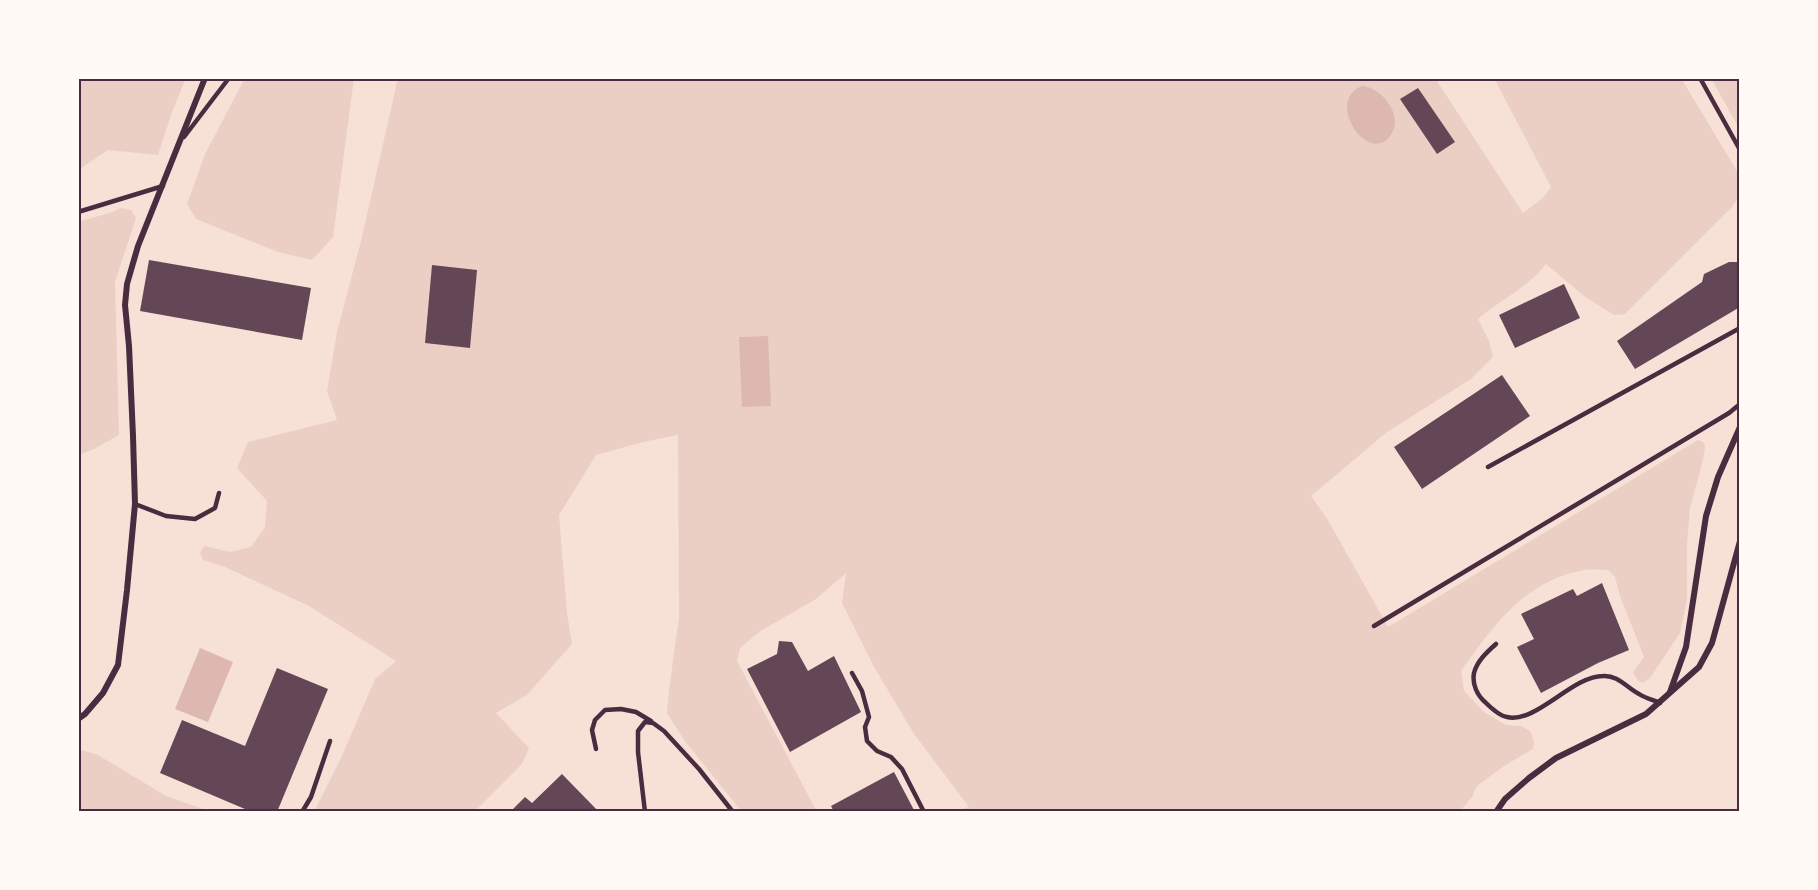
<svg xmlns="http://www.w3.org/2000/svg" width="1818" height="890" viewBox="0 0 1818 890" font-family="'Space Grotesk',sans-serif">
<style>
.green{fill:#ebcfc5}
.water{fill:#dcb8b0}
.building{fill:#644757}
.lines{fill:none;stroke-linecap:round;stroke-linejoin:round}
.service{stroke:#4a2c40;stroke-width:4.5}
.minor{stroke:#4a2c40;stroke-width:6}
.neatline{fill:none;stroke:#4a2c40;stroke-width:2}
</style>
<rect width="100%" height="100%" fill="#f7e1d7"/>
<!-- green -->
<g class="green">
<polygon points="78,78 186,78 172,112 158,155 108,150 78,170"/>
<polygon points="245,78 354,78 333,237 312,260 278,252 196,219 187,204 205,154"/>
<path d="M398 78H1435L1523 213 1543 198 1551 187 1494 78H1681L1740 176V195L1732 207 1625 314 1614 315 1584 296 1546 264C1528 288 1501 299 1478 319L1489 341 1493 357 1471 379 1387 432 1311 496 1328 520 1388 627 1698 440 1703 442 1705 446 1704 455 1690 509 1687 546V599L1680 633 1650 678 1643 683 1638 681 1633 672 1644 657 1620 596 1615 577 1608 570C1600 570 1592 569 1585 570 1525 580 1494 625 1461 671L1464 691 1484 712 1506 725 1521 726 1530 731 1534 742 1533 749 1504 766 1477 786 1472 797 1459 812H958V810L969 807 914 734 873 665 842 603 846 573 816 599 759 632 740 648 737 661 817 812H742L684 740 667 713 669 690 679 617 678 435 643 442 596 455 559 515 567 613 572 644 527 695 496 713 529 748 522 764 474 812H314L341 758 375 679 396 661 309 606 225 567 203 560 200 552 205 546 230 552 251 547 265 527 267 501 237 468 248 442 337 420 327 391 337 332 361 241Z"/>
<polygon points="1711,78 1740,78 1740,130"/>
<polygon points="120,208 131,210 136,218 115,282 119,435 92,450 78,455 78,222 113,212"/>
<polygon points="78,749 98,755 166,796 212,812 78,812"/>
</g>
<!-- water -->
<g class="water">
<path d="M1362 86C1381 87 1403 114 1392 133 1371 170 1323 101 1362 86Z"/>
<polygon points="768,336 771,406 742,407 739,337"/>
<polygon points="200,648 233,662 208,722 175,709"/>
</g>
<!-- building -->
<g class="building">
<polygon points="1418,88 1455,142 1437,154 1400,99"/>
<polygon points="149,260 311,288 302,340 140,311"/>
<polygon points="1729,262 1740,262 1740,307 1635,369 1617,341 1702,282 1704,274"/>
<polygon points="432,265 477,270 470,348 425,343"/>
<polygon points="1564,284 1580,318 1515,348 1499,315"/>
<polygon points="1502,375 1530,416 1422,489 1394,447"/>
<polygon points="1602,583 1629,650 1598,663 1541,693 1517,647 1534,639 1521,614 1573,589 1577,596"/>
<polygon points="779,641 792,642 808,671 834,656 861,712 790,752 747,669 777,654"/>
<polygon points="277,668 328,689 277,812 252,812 160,773 182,720 245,746"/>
<polygon points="894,772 915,812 834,812 831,806"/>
<polygon points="562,774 599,812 510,812 525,797 532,803"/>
</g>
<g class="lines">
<!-- service -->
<g class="service">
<polyline points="1700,78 1740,150"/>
<polyline points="184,137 229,78"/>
<polyline points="78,212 163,186"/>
<polyline points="1488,467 1740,328"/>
<polyline points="135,504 166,516 195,519 215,508 219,493"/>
<polyline points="1374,626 1729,413 1740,404"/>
<path d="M1496 644C1487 652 1477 661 1474 673 1472 684 1477 695 1485 702 1490 707 1500 716 1507 717 1536 724 1572 676 1603 676 1618 675 1626 687 1639 694 1645 698 1653 700 1660 703"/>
<polyline points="852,673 862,691 869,717 865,727 867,741 877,751 891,757 902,769 924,812"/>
<polyline points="596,749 592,730 595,720 605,710 621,709 636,712 651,721"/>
<polyline points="302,812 311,797 330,741"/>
<polyline points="645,812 638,752 638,731 645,722 653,723 664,731 699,769 733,812"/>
</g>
<!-- minor -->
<g class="minor">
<polyline points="1670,692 1686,647 1706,516 1718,477 1740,427"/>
<polyline points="78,719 85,714 103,693 118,665 127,590 135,504 133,436 129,346 125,305 127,284 138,246 205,78"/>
<polyline points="1496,812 1505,799 1529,778 1556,758 1646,714 1699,667 1712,643 1740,541"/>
</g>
</g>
<!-- border -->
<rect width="1818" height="890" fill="none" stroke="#fffaf5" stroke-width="159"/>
<rect x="80" y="80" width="1658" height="730" class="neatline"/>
</svg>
